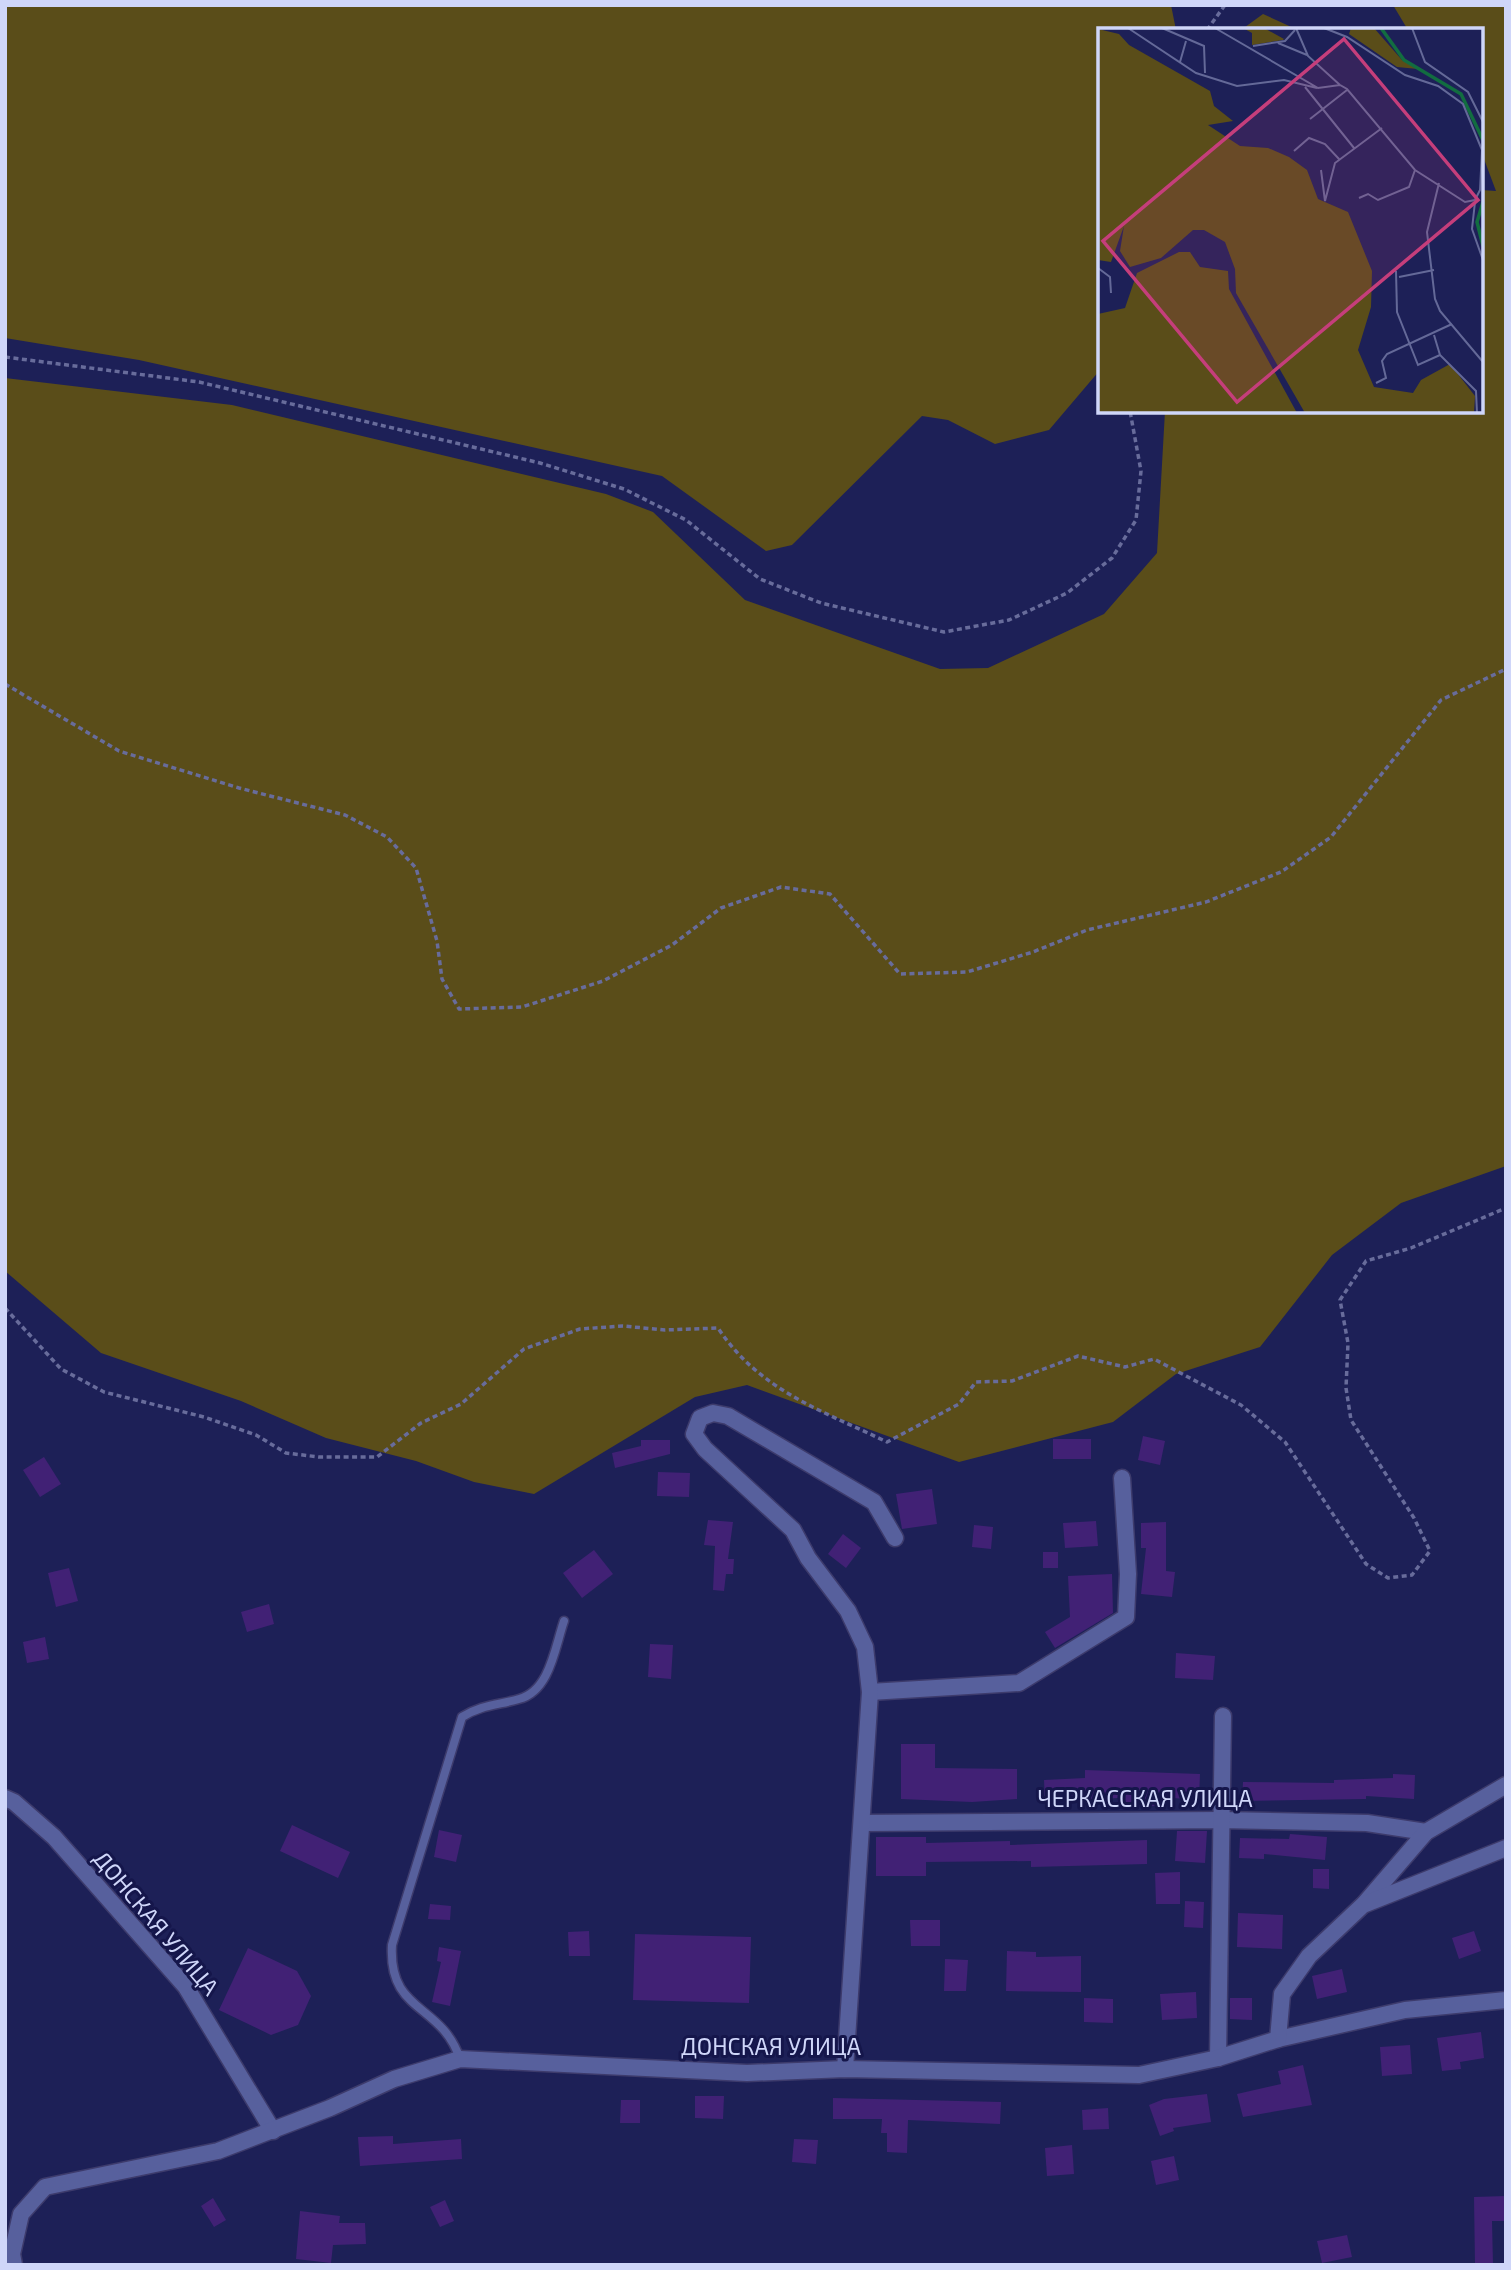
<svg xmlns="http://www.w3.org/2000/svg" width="1511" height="2270" viewBox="0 0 1511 2270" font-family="'Exo 2',sans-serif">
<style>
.green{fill:#5a4d19}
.building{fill:#412175}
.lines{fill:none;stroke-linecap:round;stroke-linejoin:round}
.service-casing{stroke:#3d3b6c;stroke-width:11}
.minor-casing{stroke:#3d3b6c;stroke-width:19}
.path{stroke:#686c9b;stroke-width:3.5;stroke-dasharray:5 3.5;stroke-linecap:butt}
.service{stroke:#57609d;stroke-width:8}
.minor{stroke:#57609d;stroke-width:16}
.labels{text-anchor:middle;stroke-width:6;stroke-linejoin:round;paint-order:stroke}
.street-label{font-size:23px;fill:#cfd6f9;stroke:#15164b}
.inset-river{fill:none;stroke:#126d40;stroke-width:3.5}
.inset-road{fill:none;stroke:#646998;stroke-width:2}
.view{fill:#c53e7b;fill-opacity:0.15;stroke:#c53e7b;stroke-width:3.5}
.inset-edge{fill:none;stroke:#cfd6f9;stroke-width:3.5}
</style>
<rect width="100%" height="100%" fill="#1d2057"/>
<!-- green -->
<g class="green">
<polygon points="5,5 1171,5 1176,30 1100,30 1100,370 1049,430 995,444 948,420 922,416 792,545 766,551 662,476 139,360 5,338"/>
<polygon points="1393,5 1506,5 1506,1166 1401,1203 1332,1255 1260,1347 1176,1374 1113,1422 959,1462 747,1385 695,1397 534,1494 474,1482 416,1461 326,1438 241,1401 101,1353 5,1271 5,378 232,405 606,494 653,512 745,600 940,669 988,668 1104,614 1157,553 1165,411 1481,411 1481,190 1496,191 1481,151 1481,30 1408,30"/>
<polygon points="1263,14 1298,30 1241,30"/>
</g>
<!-- building -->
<g class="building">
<polygon points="1143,1436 1165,1441 1160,1465 1138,1460"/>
<rect x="1053" y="1439" width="38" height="20"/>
<polygon points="641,1440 670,1440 670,1454 615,1468 612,1453 641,1446"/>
<polygon points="44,1457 61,1484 40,1497 23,1470"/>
<polygon points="658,1472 690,1473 689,1497 657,1496"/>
<polygon points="932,1489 937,1524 902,1529 896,1494"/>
<polygon points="708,1520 733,1522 728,1559 734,1559 733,1574 726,1574 724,1591 713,1590 715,1546 704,1545"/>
<polygon points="1096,1521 1098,1546 1065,1548 1063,1523"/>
<polygon points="1166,1522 1166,1571 1175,1572 1172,1597 1141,1594 1146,1548 1141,1548 1141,1523"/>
<polygon points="974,1525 993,1527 991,1549 972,1547"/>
<polygon points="843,1534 861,1548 846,1568 828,1554"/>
<polygon points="594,1550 613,1574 582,1598 563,1573"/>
<rect x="1043" y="1552" width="15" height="16"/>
<polygon points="69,1568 78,1601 56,1607 48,1573"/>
<polygon points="1112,1574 1113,1613 1055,1648 1045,1632 1070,1617 1068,1576"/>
<polygon points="269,1604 274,1624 247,1632 241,1612"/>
<polygon points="45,1637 49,1659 27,1663 23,1642"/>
<polygon points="650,1644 673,1645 671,1679 648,1677"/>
<polygon points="1176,1653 1215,1656 1213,1680 1175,1678"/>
<polygon points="901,1744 935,1744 935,1768 1017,1769 1017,1799 972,1802 901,1799"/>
<polygon points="1085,1770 1200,1774 1199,1800 1160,1797 1160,1806 1117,1805 1118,1798 1045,1802 1044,1780 1085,1778"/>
<polygon points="1393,1774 1415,1775 1414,1799 1366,1796 1366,1799 1242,1801 1243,1782 1334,1783 1334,1780 1393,1778"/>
<polygon points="292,1825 350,1852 338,1878 280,1851"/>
<polygon points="439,1830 462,1835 456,1862 434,1857"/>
<polygon points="1177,1831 1207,1831 1205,1863 1175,1861"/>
<polygon points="1290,1834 1327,1837 1325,1860 1264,1854 1264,1859 1239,1858 1240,1838 1289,1839"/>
<polygon points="876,1837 926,1837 926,1843 1010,1841 1010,1845 1147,1840 1147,1864 1031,1867 1031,1861 926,1862 926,1876 876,1876"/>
<polygon points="1313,1869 1329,1869 1329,1889 1313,1888"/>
<polygon points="1180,1872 1180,1904 1156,1904 1155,1873"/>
<polygon points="1185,1901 1204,1902 1203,1928 1184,1927"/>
<polygon points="430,1904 451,1906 450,1920 428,1919"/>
<polygon points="1238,1913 1283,1915 1282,1949 1237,1947"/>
<polygon points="910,1920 940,1920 940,1946 911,1946"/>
<polygon points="589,1931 590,1956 569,1956 568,1932"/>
<polygon points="1474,1931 1481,1951 1459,1959 1452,1938"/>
<polygon points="635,1934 751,1937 749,2003 633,2000"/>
<polygon points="439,1947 461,1951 450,2006 432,2002 441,1962 437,1961"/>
<polygon points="248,1948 297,1971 311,1996 298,2025 271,2035 219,2010"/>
<polygon points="1007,1951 1036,1952 1036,1957 1081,1956 1081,1992 1006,1991"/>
<polygon points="945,1959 968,1960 966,1991 944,1991"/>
<polygon points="1342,1969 1347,1992 1317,1999 1312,1976"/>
<polygon points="1196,1992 1197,2018 1162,2020 1160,1994"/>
<polygon points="1084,1998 1113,1999 1113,2023 1084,2022"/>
<polygon points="1230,1998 1252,1998 1252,2020 1230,2019"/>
<polygon points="1481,2032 1484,2058 1460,2062 1461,2069 1442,2071 1437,2038"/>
<polygon points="1410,2045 1412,2074 1382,2076 1380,2047"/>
<polygon points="1303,2065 1312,2105 1243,2117 1237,2094 1281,2084 1278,2071"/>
<polygon points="1207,2094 1211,2122 1173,2128 1174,2131 1160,2136 1149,2105 1164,2099"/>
<polygon points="695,2096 724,2096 723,2119 695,2118"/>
<polygon points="833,2098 1001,2102 1000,2124 908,2120 907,2153 887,2152 887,2133 881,2133 882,2119 833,2119"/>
<polygon points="621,2100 640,2100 640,2123 620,2123"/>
<polygon points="1108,2108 1109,2129 1083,2130 1082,2110"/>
<polygon points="393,2136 393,2144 461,2139 462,2159 360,2166 358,2137"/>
<polygon points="794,2139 818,2140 816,2164 792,2162"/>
<polygon points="1072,2145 1074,2174 1047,2176 1045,2148"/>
<polygon points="1174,2156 1179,2180 1156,2185 1151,2161"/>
<polygon points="1506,2196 1506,2221 1492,2221 1493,2265 1475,2265 1474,2197"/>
<polygon points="213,2198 226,2220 214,2227 201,2206"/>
<polygon points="445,2200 454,2221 440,2227 430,2207"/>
<polygon points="300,2211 340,2216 339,2223 365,2223 366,2244 333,2245 331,2263 296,2259"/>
<polygon points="1347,2235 1352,2257 1322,2263 1317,2241"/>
</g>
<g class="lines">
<defs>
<path id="service" d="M460 2059C441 2002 388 2014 392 1945L462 1717C481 1705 498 1705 519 1699 550 1691 555 1647 564 1621"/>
<g id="minor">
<polyline points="870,1692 1019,1683 1126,1617 1128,1574 1122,1478"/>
<polyline points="5,1798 14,1802 54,1837 186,1987 273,2131"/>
<polyline points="864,1823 1220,1820 1367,1823 1426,1832"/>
<polyline points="1365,1903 1426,1832 1506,1785"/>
<polyline points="1278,2039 1405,2010 1506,2000"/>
<polyline points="1218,2058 1223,1716"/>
<polyline points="845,2069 870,1692 865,1647 848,1611 808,1558 793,1530 705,1449 694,1434 700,1418 713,1413 728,1416 874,1502 895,1538"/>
<polyline points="14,2265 12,2254 21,2214 45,2187 218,2151 330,2108 394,2079 460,2059 747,2073 845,2069 1139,2075 1218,2058 1278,2039 1282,1994 1309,1956 1363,1905 1506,1848"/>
</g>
</defs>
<!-- service casing -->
<use href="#service" class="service-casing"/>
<!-- minor casing -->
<use href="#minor" class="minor-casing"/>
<!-- path -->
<g class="path">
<polyline points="1207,30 1225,5"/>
<polyline points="5,357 199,382 540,463 624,489 686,520 760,579 821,603 944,632 1009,620 1067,593 1112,558 1136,520 1141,471 1130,411"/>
<polyline points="5,684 119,751 239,788 345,815 387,837 416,868 437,941 442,979 459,1009 522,1007 603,981 672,945 721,908 781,887 830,894 900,974 967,972 1033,952 1087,930 1206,902 1281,872 1331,837 1441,700 1506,669"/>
<path d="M5 1308 61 1369 104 1392 204 1417 256 1435 286 1453 319 1457H377L421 1423 461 1404 524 1349 580 1329 623 1326 665 1330 718 1328C760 1391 821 1410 887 1442L959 1404 976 1382 1012 1381 1078 1356 1125 1367 1154 1359 1241 1405 1285 1442 1366 1564 1388 1578 1412 1575 1430 1551 1414 1518 1351 1420 1346 1388 1348 1343 1340 1300 1366 1261 1411 1248 1506 1208"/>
</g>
<!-- service -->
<use href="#service" class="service"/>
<!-- minor -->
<use href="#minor" class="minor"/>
</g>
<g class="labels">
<!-- street labels -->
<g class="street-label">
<text x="1145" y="1807">ЧЕРКАССКАЯ УЛИЦА</text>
<text transform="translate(156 1923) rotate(50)" y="8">ДОНСКАЯ УЛИЦА</text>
<text x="771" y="2055">ДОНСКАЯ УЛИЦА</text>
</g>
</g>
<!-- overview -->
<g transform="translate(1098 28)">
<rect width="385" height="385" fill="#1d2057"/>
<path d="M145 0H166L186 11 194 1 185 12 154 17V5ZM253 0H276L304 32 320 41 299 39 251 6ZM0 1 21 6 31 17 112 63 116 78 135 93 110 97 142 118 170 120 191 129 209 142 220 171 250 184 274 243 273 279 260 322 276 359 315 365 323 352 352 336 377 368 376 385H207L138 265 137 241 127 214 106 202H95L63 230 32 239 22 223 26 198 13 234 0 232ZM81 224H92L102 239 130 243 131 261 199 385H0V286L27 280 39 245Z" fill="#5a4d19"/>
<path class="inset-river" d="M283 0 306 32 363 66 385 112M385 174 379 194 385 218"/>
<path class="inset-road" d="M30 0 98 45 139 58 186 52 219 60M64 0 106 18 107 45M117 0 220 60 242 57 249 61 317 142 367 174 377 172 382 162 384 122 365 76 340 58 307 47 249 9 226 0M198 0 210 28 242 57M314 0 327 34 370 64 385 94M180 15 209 27M155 18 187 13 197 2M82 34 88 13M207 59 256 120M212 91 249 62M196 123 211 110 227 116 241 131M223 142 227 173 237 135 284 100M341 155 329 204 337 271 342 283 385 334M261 170 270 166 280 172 311 159 317 142M377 174 374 201 385 232M385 183V206M0 240 12 249 13 265M298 243 299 284 320 337 342 327M301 249 336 242M336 307 342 327 378 363 379 385M278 355 288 350 284 333 289 326 354 296"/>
<path class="view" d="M246 11 380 172 139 374 5 213Z"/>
<rect width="385" height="385" class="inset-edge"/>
</g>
<!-- border -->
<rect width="1511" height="2270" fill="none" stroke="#cfd6f9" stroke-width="14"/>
</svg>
